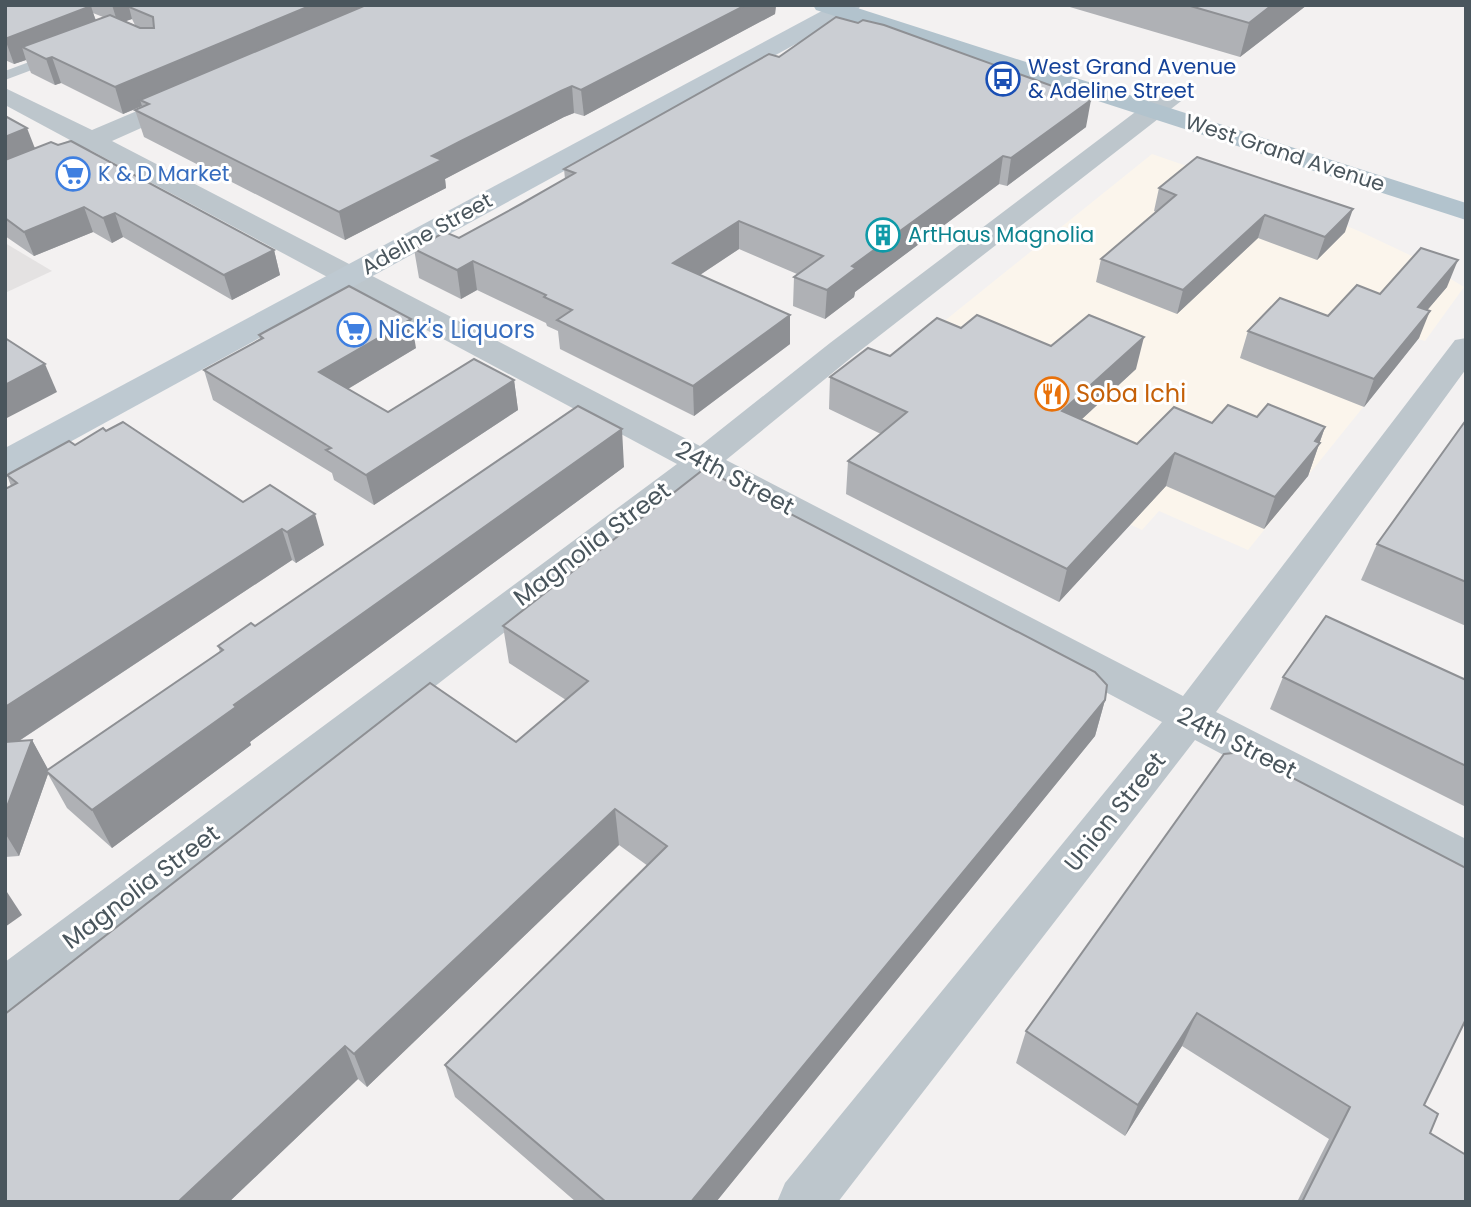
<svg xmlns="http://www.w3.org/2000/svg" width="1471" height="1207" viewBox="0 0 1471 1207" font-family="Poppins,sans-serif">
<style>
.commercial{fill:#fbf5ec}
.education{fill:#e4e2e2}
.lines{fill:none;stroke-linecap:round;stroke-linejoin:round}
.lane{fill:#bdc6cc;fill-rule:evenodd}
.street{fill:#bdc6cc;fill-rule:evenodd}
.secondary{fill:#bec9d1;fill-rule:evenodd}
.primary{fill:#b2c3cd;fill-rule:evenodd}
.wall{fill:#afb1b5;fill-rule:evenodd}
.shaded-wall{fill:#8e9094}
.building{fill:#cbced3;stroke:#8e9094;stroke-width:2}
.labels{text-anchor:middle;stroke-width:6;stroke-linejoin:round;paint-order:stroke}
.far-transit-label{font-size:21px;fill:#164399;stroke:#fff;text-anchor:start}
.far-street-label{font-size:21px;fill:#4a565d;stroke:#fff}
.far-shop-label{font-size:21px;fill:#366cbe;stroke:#fff;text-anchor:start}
.far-culture-label{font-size:21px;fill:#0d838f;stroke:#fff;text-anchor:start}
.shop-label{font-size:24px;fill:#366cbe;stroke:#fff;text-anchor:start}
.food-label{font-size:24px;fill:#c56008;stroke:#fff;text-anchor:start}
.street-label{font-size:24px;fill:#4a565d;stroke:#fff}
</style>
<rect width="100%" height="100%" fill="#f3f1f1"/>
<!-- commercial -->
<polygon class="commercial" points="1152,154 1285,200 1361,232 1414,257 1464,287 1425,341 1418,339 1248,550 1159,511 1142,530 1062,493 891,364"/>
<!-- education -->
<polygon class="education" points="5,243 52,271 5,293"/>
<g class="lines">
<!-- lane -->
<polygon class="lane" points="56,52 61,53 61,59 5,80 5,71"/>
<!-- street -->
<polygon class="street" points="1176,86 1185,88 1188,93 1185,98 852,357 726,460 1183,696 1455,340 1466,338 1466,369 1216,712 1466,839 1466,880 1450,874 1195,740 838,1202 777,1202 785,1183 1162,722 703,478 22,1007 5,1013 5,962 677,464 90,150 5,185 5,167 70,140 5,105 5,88 92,130 177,94 186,92 195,94 198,99 195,104 112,141 700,446 830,343 1167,88"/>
<!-- secondary -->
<polygon class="secondary" points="833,5 861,5 858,10 17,471 5,474 5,448"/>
<!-- primary -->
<polygon class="primary" points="813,5 848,5 1466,203 1466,220 816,10"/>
</g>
<!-- wall -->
<g class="wall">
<path d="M5 5H776L775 14 584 116 574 113 564 117 465 168 445 179 446 188 345 240 144 137 135 110 143 107 142 106 123 114 61 83 55 85 31 73 26 60 14 64 5 60ZM93 13 103 17 96 20ZM132 19 135 25 125 21Z"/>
<polygon points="1063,5 1307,5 1240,57"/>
<polygon points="779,57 1086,127 1007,186 999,184 855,292 854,297 825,319 793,306 794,277 797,274 739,249 700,275 790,344 694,416 560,349 558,331 547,326 546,323 477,290 461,299 419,278 414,249 459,238 565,179 564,169"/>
<polygon points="5,116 35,148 274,250 280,275 232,300 123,237 112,243 93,232 34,256 5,236"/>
<polygon points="1159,188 1345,232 1317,260 1258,238 1177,314 1096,282 1101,259 1156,212 1154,211"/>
<polygon points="1447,287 1427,310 1419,338 1364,407 1240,358 1248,331 1328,316 1380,294"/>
<polygon points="259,335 416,348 348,389 388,412 514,380 518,410 374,505 334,480 332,473 213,400 204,370 260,339"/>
<polygon points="1051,346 1136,369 1082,419 1137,444 1212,423 1257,417 1325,427 1308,476 1264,529 1166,486 1059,602 846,494 848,461 881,434 829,409 830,377 890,356"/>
<polygon points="1466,420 1466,626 1361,580 1377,544"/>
<polygon points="106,431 324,545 296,563 292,560 19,741 32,740 48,770 220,652 218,646 255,626 624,467 250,742 251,745 112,848 67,808 48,774 19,856 5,857 5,489 11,486 7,475"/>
<polygon points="503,626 1105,700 1095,736 716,1202 576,1202 455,1097 445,1065 648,866 619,845 367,1087 358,1079 229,1202 516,742 566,700 509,663"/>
<polygon points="1283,677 1466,680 1466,807 1270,709"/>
<polygon points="1224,754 1424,1105 1430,1133 1466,1202 1297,1202 1329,1139 1182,1046 1125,1136 1016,1063 1026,1031"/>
</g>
<!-- shaded-wall -->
<g class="shaded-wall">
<polygon points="112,5 166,5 129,7 132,19 118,24"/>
<polygon points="312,5 376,5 140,100 142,106 123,114 115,87"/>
<polygon points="746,5 776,5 775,14 584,116 581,90"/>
<polygon points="1272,5 1307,5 1240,57 1249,23"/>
<polygon points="91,6 99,31 22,47 26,60 14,64 5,39"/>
<polygon points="52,57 61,83 55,85 46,59"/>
<polygon points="572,86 574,113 564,117 445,179 446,188 345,240 339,212 432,156 561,91"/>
<polygon points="1091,100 1086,127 1007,186 1011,158"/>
<polygon points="27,128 36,151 5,164 5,137"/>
<polygon points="1003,156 999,184 855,292 854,297 825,319 827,290 852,266"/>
<polygon points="84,207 93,232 34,256 24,232"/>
<polygon points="1353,209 1345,232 1317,260 1325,237"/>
<polygon points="115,213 123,237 112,243 103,218"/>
<polygon points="1265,215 1258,238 1177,314 1183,290"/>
<polygon points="739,221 739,249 674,292 673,263"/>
<polygon points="274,250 280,275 232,300 224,275"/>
<polygon points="1458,260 1447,287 1407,334 1418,307"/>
<polygon points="473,261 477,290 461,299 457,270"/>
<polygon points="1430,311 1419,338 1364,407 1374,379"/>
<polygon points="790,315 790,344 694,416 693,386"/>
<polygon points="411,319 416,348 326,402 319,372"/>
<polygon points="1144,337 1136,369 1056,443 1062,411"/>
<polygon points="45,364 57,392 5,419 5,385"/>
<polygon points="514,380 518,410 374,505 366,475"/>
<polygon points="1325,427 1308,476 1264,529 1275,497"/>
<polygon points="622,429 624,467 250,742 251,745 112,848 92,810 234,705"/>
<polygon points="1175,453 1166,486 1059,602 1067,569"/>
<polygon points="315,514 324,545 296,563 287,532"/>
<polygon points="282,529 292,560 5,750 5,707"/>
<polygon points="1105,700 1095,736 716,1202 691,1202"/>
<polygon points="32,740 49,771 46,771 48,774 19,856 5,833 5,812"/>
<polygon points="615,809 619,845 367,1087 354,1054"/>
<polygon points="5,889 22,915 5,927"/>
<polygon points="1197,1013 1182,1046 1125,1136 1138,1105"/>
<polygon points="345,1046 358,1079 229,1202 178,1202"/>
</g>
<!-- building -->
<g class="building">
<polygon points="5,5 90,5 91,6 5,39"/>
<polygon points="133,5 312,5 115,87 52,57 46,59 22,47 110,15 140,28 154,28 153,17 129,7"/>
<polygon points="366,5 746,5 581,90 572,86 561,91 461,141 432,156 442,160 339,212 135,110 149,104 140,100"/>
<polygon points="1187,5 1272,5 1249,23"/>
<polygon points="836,17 858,23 863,20 884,25 1091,100 1011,158 1003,156 852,266 856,268 827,290 794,277 823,256 739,221 673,263 790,315 693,386 557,320 572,310 544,297 546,295 473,261 457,270 414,249 445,232 459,238 521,204 575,173 564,169 769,54 779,57"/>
<polygon points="5,116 27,128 5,137"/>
<polygon points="71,141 274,250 224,275 115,213 103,218 84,207 24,232 5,218 5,160 51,142 58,145"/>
<polygon points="1197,157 1353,209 1325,237 1265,215 1183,290 1101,259 1176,195 1159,188"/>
<polygon points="1421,248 1458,260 1418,307 1430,311 1374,379 1248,331 1280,298 1328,316 1357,285 1380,294"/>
<polygon points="349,286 411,319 319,372 388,412 474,359 514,380 366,475 326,450 331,448 204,370 263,338 259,335"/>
<polygon points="977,315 1051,346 1089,315 1144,337 1062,411 1137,444 1174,407 1212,423 1228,405 1257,417 1268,404 1325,427 1315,441 1320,443 1275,497 1175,453 1067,569 848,461 907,412 830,377 868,348 890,356 937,318 961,328"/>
<polygon points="5,338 45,364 5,385"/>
<polygon points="578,406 622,429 234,705 236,707 92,810 46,771 223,650 218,646 251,623 255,626"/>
<polygon points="1466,420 1466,582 1377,544"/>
<polygon points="123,422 243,502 270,485 315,514 287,532 282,529 5,707 5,489 17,483 7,475 69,441 75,445 103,428 106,431"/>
<polygon points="704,469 1095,672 1107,685 1105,700 691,1202 606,1202 445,1065 667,846 615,809 354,1054 345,1046 178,1202 5,1202 5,1014 430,683 516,742 588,681 503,626"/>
<polygon points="1326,616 1466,680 1466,766 1283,677"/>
<polygon points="32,740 5,812 5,742"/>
<polygon points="1243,752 1466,868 1466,1019 1424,1105 1438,1114 1430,1133 1466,1155 1466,1202 1302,1202 1350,1107 1197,1013 1138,1105 1026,1031 1224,754"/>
</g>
<!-- icons -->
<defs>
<symbol id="bus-ring" viewBox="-11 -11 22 22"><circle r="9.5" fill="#fff" stroke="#1a4fb4" stroke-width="1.5"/><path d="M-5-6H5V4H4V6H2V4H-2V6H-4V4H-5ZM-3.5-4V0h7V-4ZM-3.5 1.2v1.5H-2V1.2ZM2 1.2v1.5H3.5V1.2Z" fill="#1a4fb4"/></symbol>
<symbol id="supermarket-ring" viewBox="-11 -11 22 22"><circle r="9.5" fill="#fff" stroke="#3f7fe0" stroke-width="1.5"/><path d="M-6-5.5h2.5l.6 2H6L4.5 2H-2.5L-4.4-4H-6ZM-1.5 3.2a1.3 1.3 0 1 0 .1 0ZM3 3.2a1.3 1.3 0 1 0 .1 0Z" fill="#3f7fe0"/></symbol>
<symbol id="building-ring" viewBox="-11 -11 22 22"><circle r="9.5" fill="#fff" stroke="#0f9aa8" stroke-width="1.5"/><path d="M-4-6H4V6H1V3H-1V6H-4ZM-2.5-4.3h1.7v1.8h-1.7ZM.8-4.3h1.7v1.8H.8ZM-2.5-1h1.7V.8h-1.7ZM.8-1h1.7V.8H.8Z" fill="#0f9aa8"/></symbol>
<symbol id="restaurant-ring" viewBox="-11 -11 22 22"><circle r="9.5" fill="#fff" stroke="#e8710a" stroke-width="1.5"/><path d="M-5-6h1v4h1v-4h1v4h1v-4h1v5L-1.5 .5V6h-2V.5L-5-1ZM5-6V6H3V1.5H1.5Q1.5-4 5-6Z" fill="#e8710a"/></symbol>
</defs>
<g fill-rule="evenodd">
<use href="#bus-ring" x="984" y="60" width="38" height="38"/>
<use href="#supermarket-ring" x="54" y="155" width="38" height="38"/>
<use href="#building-ring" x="864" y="216" width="38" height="38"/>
<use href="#supermarket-ring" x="335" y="311" width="38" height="38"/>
<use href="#restaurant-ring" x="1033" y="375" width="38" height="38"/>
</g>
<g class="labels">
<!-- far-transit labels -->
<g class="far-transit-label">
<text x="1028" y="74">West Grand Avenue<tspan x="1028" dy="24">&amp; Adeline Street</tspan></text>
</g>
<!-- far-street labels -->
<g class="far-street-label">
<text transform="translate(1285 153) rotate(18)" y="7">West Grand Avenue</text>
<text transform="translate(427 234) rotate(-29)" y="7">Adeline Street</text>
</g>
<!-- far-shop labels -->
<g class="far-shop-label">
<text x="98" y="181">K &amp; D Market</text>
</g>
<!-- far-culture labels -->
<g class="far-culture-label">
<text x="908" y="242">ArtHaus Magnolia</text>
</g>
<!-- shop labels -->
<g class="shop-label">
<text x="378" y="338">Nick's Liquors</text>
</g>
<!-- food labels -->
<g class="food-label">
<text x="1076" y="402">Soba Ichi</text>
</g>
<!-- street labels -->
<g class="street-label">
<text transform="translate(735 478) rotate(28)" y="8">24th Street</text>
<text transform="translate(592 544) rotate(-37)" y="8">Magnolia Street</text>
<text transform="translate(1237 743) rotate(27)" y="8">24th Street</text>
<text transform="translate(1115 812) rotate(-51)" y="8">Union Street</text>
<text transform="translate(141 887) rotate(-37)" y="8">Magnolia Street</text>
</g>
</g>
<!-- border -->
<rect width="1471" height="1207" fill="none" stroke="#4a565d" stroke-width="14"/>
</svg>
